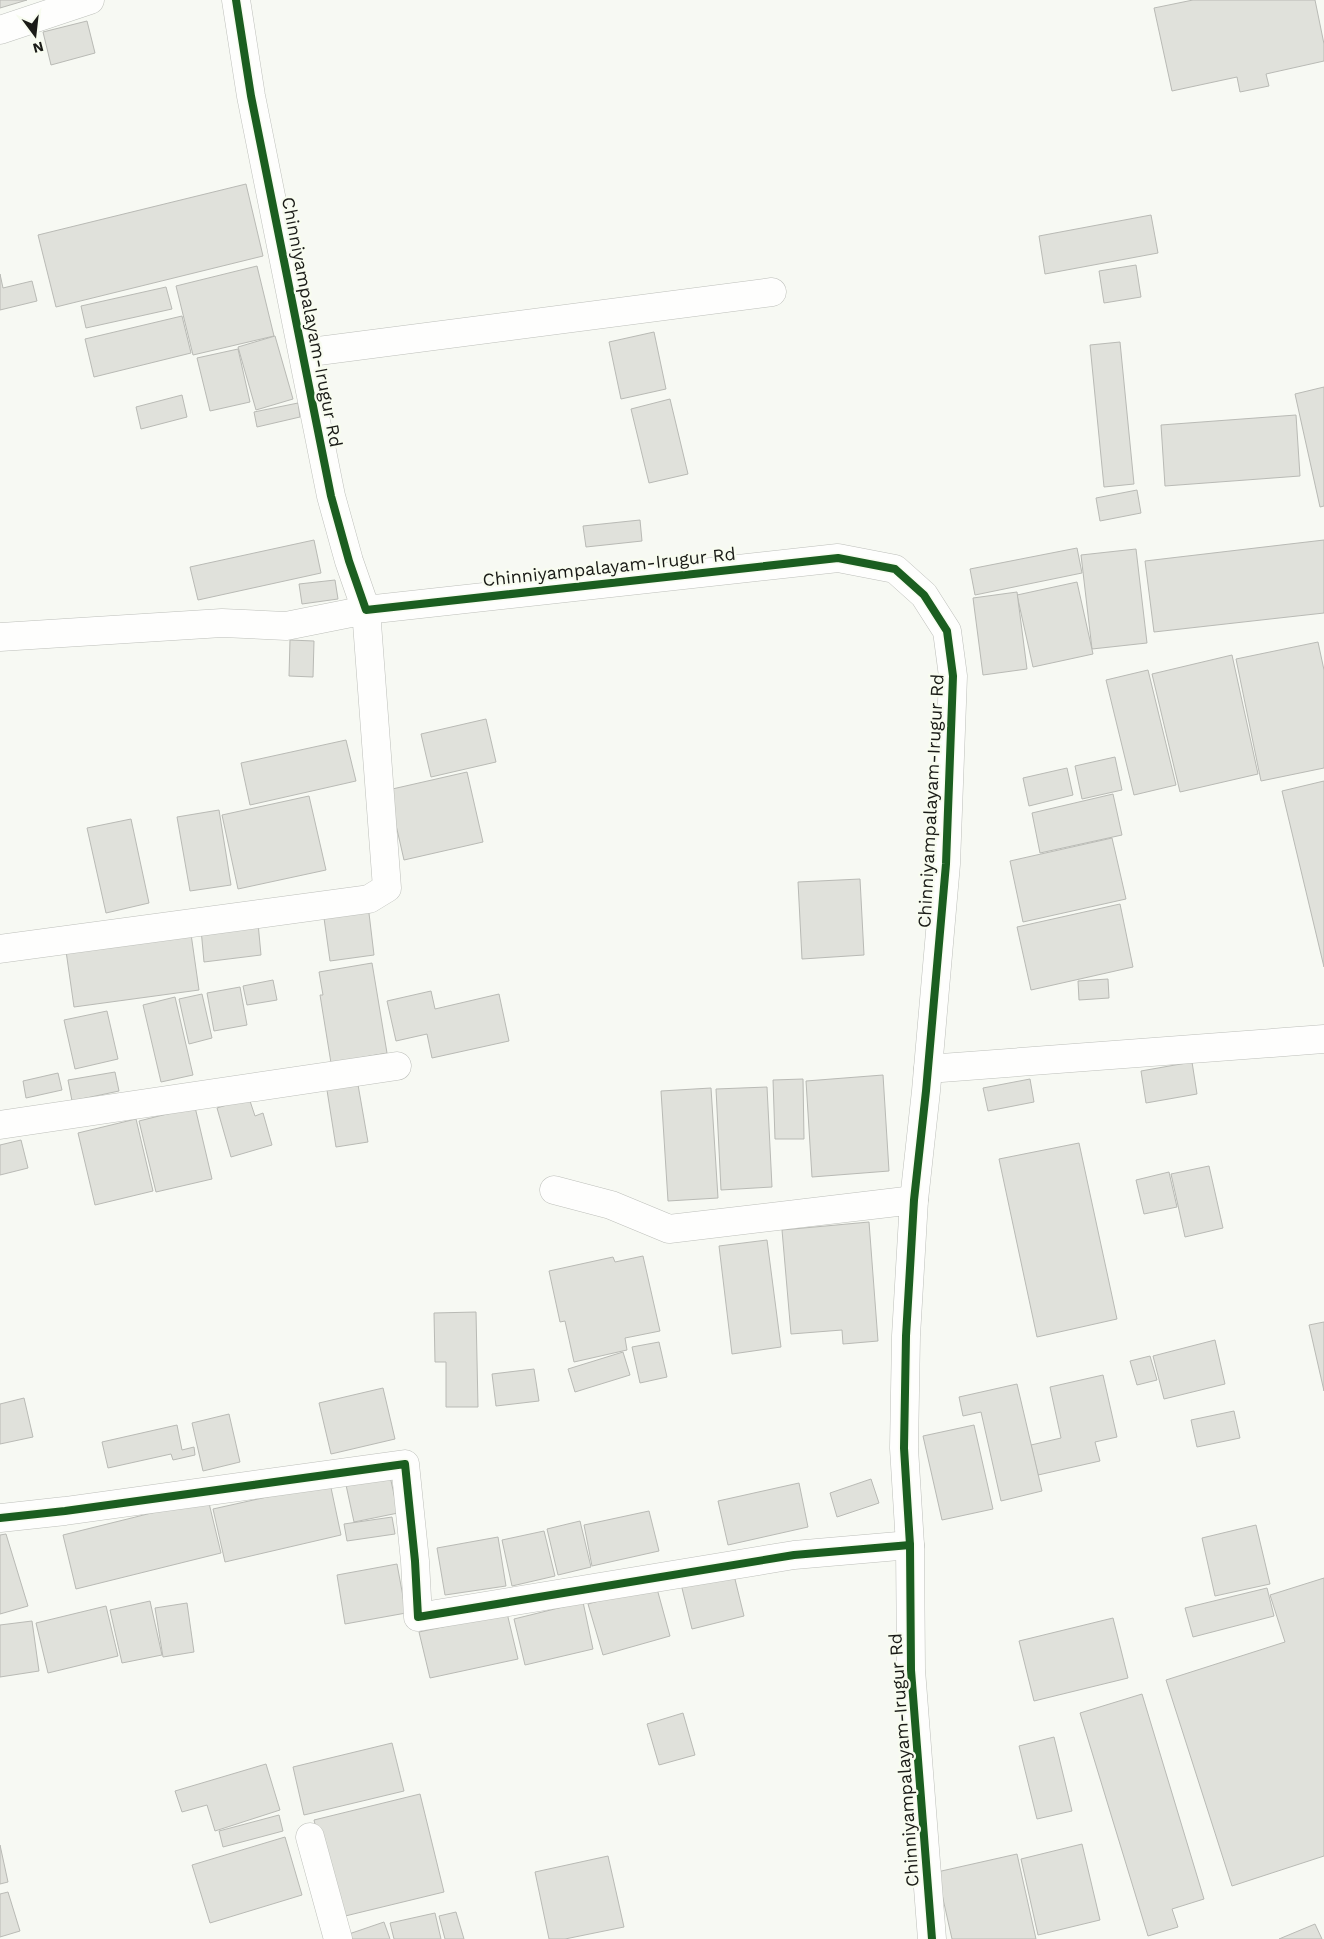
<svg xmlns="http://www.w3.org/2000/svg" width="1324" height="1939" viewBox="0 0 1324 1939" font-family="'Work Sans',sans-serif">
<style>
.building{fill:#e0e1db;stroke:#b9bab5}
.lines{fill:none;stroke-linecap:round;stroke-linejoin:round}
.street-casing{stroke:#bdbfba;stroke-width:29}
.street{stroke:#fefefd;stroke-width:28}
.cycleway-casing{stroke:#f8fcf0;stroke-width:11}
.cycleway{stroke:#1b5e20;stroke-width:8}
.labels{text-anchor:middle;stroke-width:4.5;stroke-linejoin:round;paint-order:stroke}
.street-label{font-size:18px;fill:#1a1b17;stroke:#f8fcf0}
</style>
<rect width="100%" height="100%" fill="#f7f9f3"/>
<!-- building -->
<g class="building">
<polygon points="0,0 27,0 0,8"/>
<polygon points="1193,0 1315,0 1324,44 1324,61 1266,74 1269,86 1240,92 1237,77 1172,91 1154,8"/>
<polygon points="87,21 95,53 51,65 43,32"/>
<polygon points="246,184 263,256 56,307 38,235"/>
<polygon points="1151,215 1158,253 1045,274 1039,236"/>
<polygon points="1136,265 1141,297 1104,303 1099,271"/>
<polygon points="257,266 274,336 193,355 176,286"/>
<polygon points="0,274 3,288 32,281 37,301 0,310"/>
<polygon points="166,287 172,309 86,328 81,306"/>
<polygon points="182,316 191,353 94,377 85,339"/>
<polygon points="654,332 666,389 621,399 609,342"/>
<polygon points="275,336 293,399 256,410 238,347"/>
<polygon points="1120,342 1134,484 1104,487 1090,345"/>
<polygon points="238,349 250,402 210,411 197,358"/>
<polygon points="1324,387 1324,506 1320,507 1295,394"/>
<polygon points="182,395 187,417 141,429 136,407"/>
<polygon points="670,399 688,474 649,483 631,409"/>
<polygon points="298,403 300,417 257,427 254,412"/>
<polygon points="1296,415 1300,476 1165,486 1161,425"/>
<polygon points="1137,490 1141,513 1100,521 1096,498"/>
<polygon points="640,520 642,541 586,547 583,526"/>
<polygon points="314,540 321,573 198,600 190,567"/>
<polygon points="1324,540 1324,613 1154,632 1145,561"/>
<polygon points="1077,548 1082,573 975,595 970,569"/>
<polygon points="1136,549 1147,643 1092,649 1081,555"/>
<polygon points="335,580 338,599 302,604 299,584"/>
<polygon points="1077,582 1093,654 1033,667 1017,595"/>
<polygon points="1017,592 1027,669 983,675 973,598"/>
<polygon points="290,640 314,641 313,677 289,676"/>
<polygon points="1318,642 1324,670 1324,768 1261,781 1236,659"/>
<polygon points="1232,655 1258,774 1180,792 1152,674"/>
<polygon points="1148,670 1176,785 1134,795 1106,680"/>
<polygon points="486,719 496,762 431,777 421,734"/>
<polygon points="346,740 356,781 250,805 241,763"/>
<polygon points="1115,757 1122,790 1082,799 1075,766"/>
<polygon points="1067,768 1073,795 1029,806 1023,778"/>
<polygon points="467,772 483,842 404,860 388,790"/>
<polygon points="1324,781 1324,967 1282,791"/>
<polygon points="1113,794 1122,835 1040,853 1032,813"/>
<polygon points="309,796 326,870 238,889 222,815"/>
<polygon points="219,810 231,885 190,891 177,817"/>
<polygon points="131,819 149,903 106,913 87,828"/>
<polygon points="1112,838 1126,899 1023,922 1010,861"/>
<polygon points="860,879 864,955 802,959 798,882"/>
<polygon points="1120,904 1133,967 1031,990 1017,927"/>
<polygon points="368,905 374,955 330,961 323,911"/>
<polygon points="258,923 261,955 204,962 201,929"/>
<polygon points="191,934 199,990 74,1007 66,951"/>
<polygon points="372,963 387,1053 331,1063 320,995 323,995 319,972"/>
<polygon points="1108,979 1109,998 1079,1000 1078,981"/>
<polygon points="273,980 277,1000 247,1005 243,986"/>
<polygon points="240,987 247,1025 214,1031 207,993"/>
<polygon points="431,991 435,1009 499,994 509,1041 432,1058 427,1034 396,1041 387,1001"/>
<polygon points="202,994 212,1038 189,1044 179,999"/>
<polygon points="175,997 193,1075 161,1082 143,1005"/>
<polygon points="107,1011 118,1059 75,1069 64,1020"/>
<polygon points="1192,1062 1197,1094 1146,1103 1141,1071"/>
<polygon points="115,1072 119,1091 72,1101 68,1080"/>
<polygon points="58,1073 62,1090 26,1098 23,1081"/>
<polygon points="883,1075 889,1171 812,1177 806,1081"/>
<polygon points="357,1079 368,1142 336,1147 326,1084"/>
<polygon points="803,1079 804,1139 775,1139 773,1080"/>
<polygon points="1030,1079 1034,1102 988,1111 983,1088"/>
<polygon points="767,1087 772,1187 721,1190 716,1089"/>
<polygon points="711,1088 718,1198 668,1201 661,1091"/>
<polygon points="249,1098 255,1116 263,1113 272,1145 231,1157 217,1108"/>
<polygon points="195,1107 212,1179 156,1192 139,1121"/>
<polygon points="136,1119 153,1191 95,1205 78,1133"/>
<polygon points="21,1140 28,1168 0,1175 0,1145"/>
<polygon points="1079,1143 1117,1319 1037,1337 999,1159"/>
<polygon points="1209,1166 1223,1228 1185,1237 1171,1174"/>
<polygon points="1169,1172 1177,1207 1144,1214 1136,1180"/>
<polygon points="869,1222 878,1341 843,1344 842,1330 791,1334 782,1230"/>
<polygon points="767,1240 781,1347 732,1354 719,1246"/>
<polygon points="643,1256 660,1331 625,1338 627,1350 574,1362 565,1321 560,1322 549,1271 613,1257 615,1262"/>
<polygon points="476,1312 478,1407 446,1407 446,1362 435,1362 434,1313"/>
<polygon points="1324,1322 1324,1391 1309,1325"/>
<polygon points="1215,1340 1225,1384 1164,1399 1153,1356"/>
<polygon points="659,1342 667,1377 640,1383 632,1347"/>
<polygon points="623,1352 630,1375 575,1392 568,1369"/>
<polygon points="1150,1356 1157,1380 1137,1385 1130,1361"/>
<polygon points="534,1369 539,1401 496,1406 492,1374"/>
<polygon points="1103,1375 1117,1437 1095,1442 1100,1461 1038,1475 1031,1445 1061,1438 1050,1387"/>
<polygon points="1017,1384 1042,1491 1001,1501 981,1412 963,1416 959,1397"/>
<polygon points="383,1388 395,1439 331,1454 319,1403"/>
<polygon points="24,1398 33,1437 0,1444 0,1404"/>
<polygon points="1234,1411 1240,1438 1197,1447 1191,1420"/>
<polygon points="229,1414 240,1462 203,1471 192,1423"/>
<polygon points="177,1425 182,1450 194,1447 195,1455 173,1460 171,1454 108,1468 102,1442"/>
<polygon points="974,1425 993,1509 942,1520 923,1436"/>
<polygon points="390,1476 398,1513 354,1522 346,1485"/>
<polygon points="871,1479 879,1503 837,1517 830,1493"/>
<polygon points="330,1483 341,1535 225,1562 213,1509"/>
<polygon points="799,1483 808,1527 728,1545 718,1501"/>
<polygon points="208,1499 221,1553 76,1589 63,1535"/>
<polygon points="649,1511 659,1551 592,1566 584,1525"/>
<polygon points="392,1517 395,1534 347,1541 344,1524"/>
<polygon points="580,1521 591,1567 558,1575 547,1529"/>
<polygon points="1256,1525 1270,1584 1215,1596 1202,1538"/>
<polygon points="544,1531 555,1576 512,1586 502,1540"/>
<polygon points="6,1534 28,1606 0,1614 0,1535"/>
<polygon points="498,1537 506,1586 445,1595 437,1548"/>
<polygon points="397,1564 406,1613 345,1624 337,1575"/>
<polygon points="733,1571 744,1616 692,1629 681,1584"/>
<polygon points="1324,1578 1324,1856 1232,1886 1166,1680 1285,1642 1270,1595"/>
<polygon points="656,1585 670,1636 603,1655 588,1604"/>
<polygon points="1267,1588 1274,1616 1193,1637 1185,1608"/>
<polygon points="150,1601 162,1655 122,1663 110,1610"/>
<polygon points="583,1602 593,1649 525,1665 514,1619"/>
<polygon points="187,1603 194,1652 163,1657 155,1608"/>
<polygon points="106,1606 118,1656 48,1673 36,1623"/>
<polygon points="507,1613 518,1659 430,1678 419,1632"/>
<polygon points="1113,1618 1128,1678 1034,1701 1019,1641"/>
<polygon points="32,1621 39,1671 0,1677 0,1625"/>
<polygon points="1142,1694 1204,1899 1172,1909 1178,1927 1148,1936 1080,1713"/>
<polygon points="683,1713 695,1755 659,1765 647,1724"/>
<polygon points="1054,1737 1072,1811 1037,1819 1019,1746"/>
<polygon points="392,1743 404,1791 304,1815 293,1767"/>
<polygon points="266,1764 280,1810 215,1831 207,1805 182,1812 175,1791"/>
<polygon points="420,1794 444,1892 337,1918 314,1820"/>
<polygon points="279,1815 283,1831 223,1847 219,1831"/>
<polygon points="285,1837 302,1895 210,1923 192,1865"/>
<polygon points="1082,1844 1100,1920 1038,1935 1021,1859"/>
<polygon points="0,1845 8,1882 0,1884"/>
<polygon points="1017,1854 1036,1939 952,1939 937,1872"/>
<polygon points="608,1856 624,1927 565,1939 549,1939 535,1872"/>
<polygon points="8,1892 20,1931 0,1937 0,1894"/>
<polygon points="456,1912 464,1939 445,1939 439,1916"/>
<polygon points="435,1913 441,1939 394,1939 390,1923"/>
<polygon points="384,1922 390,1939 344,1939 343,1936"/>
<polygon points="1315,1924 1322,1939 1279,1939"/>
</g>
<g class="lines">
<defs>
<g id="street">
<polyline points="236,0 251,96 331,496 349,561 366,610 838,558 895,569 924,595 947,631 953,676 946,864 926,1091 914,1200 906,1336 904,1448 910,1545 911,1670 932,1939"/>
<polyline points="0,30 90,0"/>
<polyline points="303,353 772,292"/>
<polyline points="0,637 222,623 286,626 366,610 387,888 369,899 0,949"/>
<polyline points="928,1069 1324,1039"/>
<polyline points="0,1125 397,1066"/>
<polyline points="554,1190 611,1205 669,1229 914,1200"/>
<polyline points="0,1518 65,1511 405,1464 415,1561 418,1617 794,1555 910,1545"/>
<polyline points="310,1837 338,1939"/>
</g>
</defs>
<!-- street casing -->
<use href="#street" class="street-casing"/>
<!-- street -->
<use href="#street" class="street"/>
<defs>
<g id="cycleway">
<polyline points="236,0 251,96 331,496 349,561 366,610 838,558 895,569 924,595 947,631 953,676 946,864 926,1091 914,1200 906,1336 904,1448 910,1545 911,1670 932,1939"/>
<polyline points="0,1518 65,1511 405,1464 415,1561 418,1617 794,1555 910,1545"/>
</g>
</defs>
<!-- cycleway casing -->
<use href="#cycleway" class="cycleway-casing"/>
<!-- cycleway -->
<use href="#cycleway" class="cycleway"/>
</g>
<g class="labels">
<!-- street labels -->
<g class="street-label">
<text transform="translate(312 322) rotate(79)" y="6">Chinniyampalayam-Irugur Rd</text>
<text transform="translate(609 567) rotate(-6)" y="6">Chinniyampalayam-Irugur Rd</text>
<text transform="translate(931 801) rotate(-87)" y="6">Chinniyampalayam-Irugur Rd</text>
<text transform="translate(904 1760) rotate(-94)" y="6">Chinniyampalayam-Irugur Rd</text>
</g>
</g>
<!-- north arrow -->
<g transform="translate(35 35) rotate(165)" stroke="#f8fcf0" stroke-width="4" paint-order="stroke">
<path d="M0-4L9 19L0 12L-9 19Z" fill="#1a1b17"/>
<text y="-8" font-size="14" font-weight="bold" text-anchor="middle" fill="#1a1b17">N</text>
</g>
</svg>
